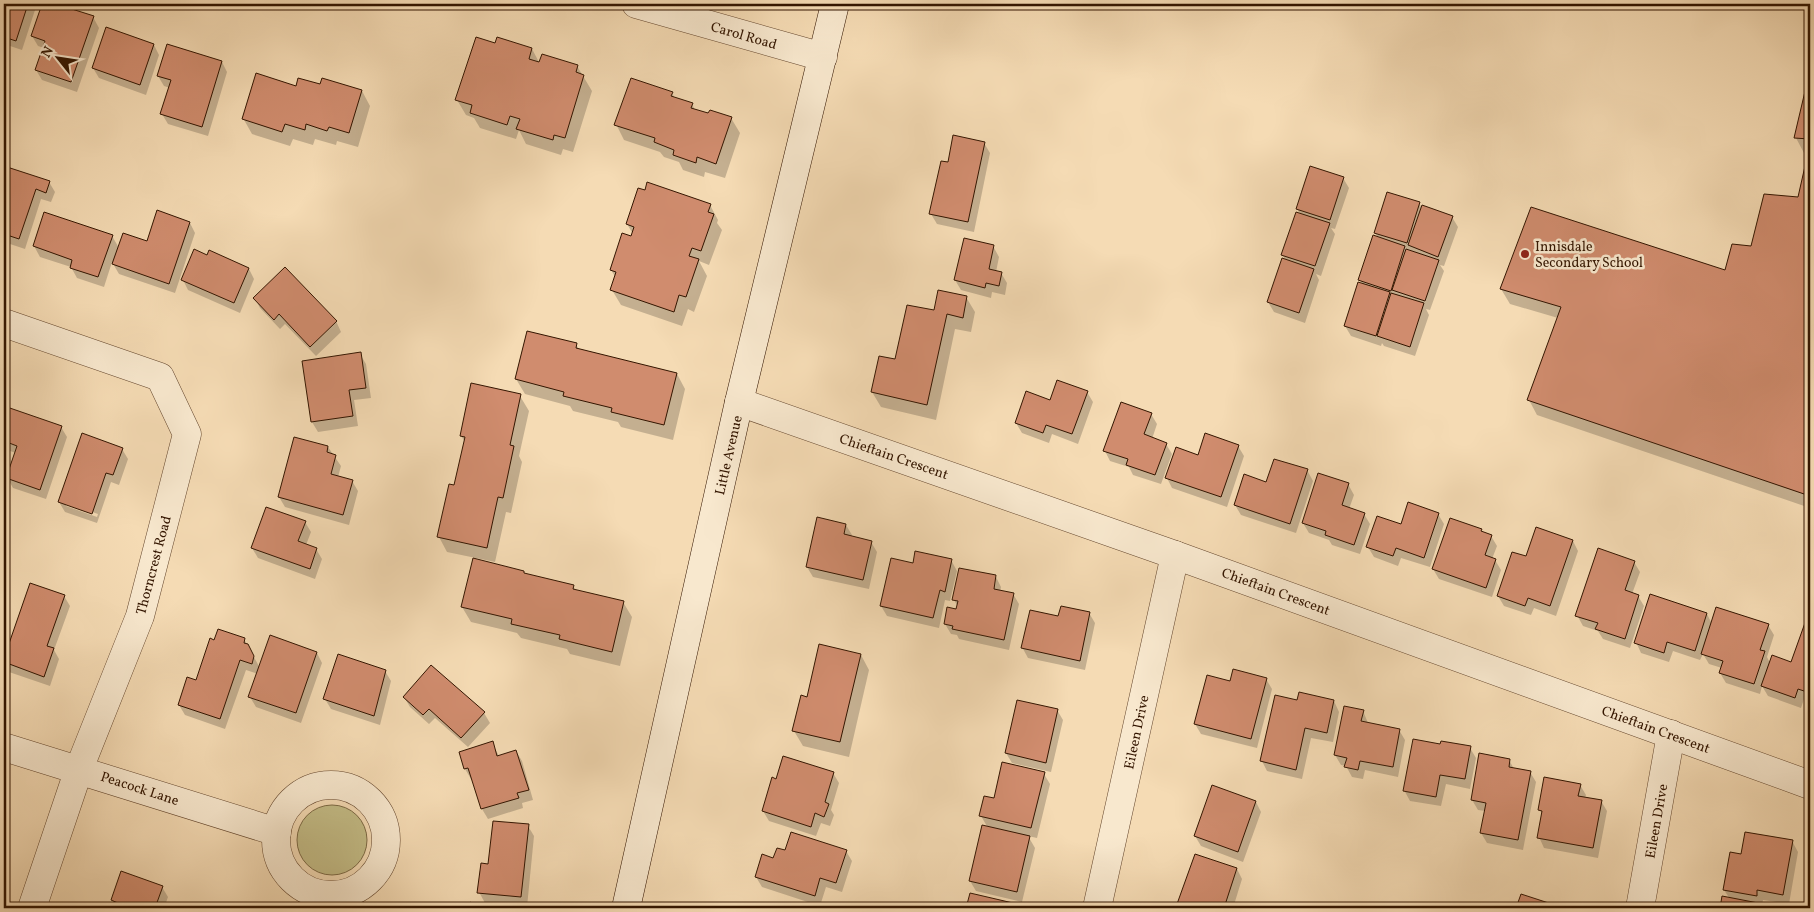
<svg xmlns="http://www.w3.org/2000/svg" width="1814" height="912" viewBox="0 0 1814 912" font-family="Vollkorn,serif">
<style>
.green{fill:#c4bd87;stroke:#7c6944}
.shadow{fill:#0003;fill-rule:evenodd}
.building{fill:#d08c6e;stroke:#331500}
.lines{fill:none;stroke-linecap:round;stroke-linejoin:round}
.street-casing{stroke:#64462d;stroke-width:29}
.secondary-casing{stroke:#331500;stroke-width:29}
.street{stroke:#f8e8ce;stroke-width:28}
.secondary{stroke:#f8e8ce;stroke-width:28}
.poi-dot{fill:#8f2418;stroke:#f8e8ce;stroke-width:2}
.labels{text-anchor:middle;stroke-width:5;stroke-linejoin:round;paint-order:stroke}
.street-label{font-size:14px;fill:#331500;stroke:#f8e8ce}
.poi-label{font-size:14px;fill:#331500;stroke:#f8e8ce;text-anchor:start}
</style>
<rect width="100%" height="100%" fill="#f5dbb4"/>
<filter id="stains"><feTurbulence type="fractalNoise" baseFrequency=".004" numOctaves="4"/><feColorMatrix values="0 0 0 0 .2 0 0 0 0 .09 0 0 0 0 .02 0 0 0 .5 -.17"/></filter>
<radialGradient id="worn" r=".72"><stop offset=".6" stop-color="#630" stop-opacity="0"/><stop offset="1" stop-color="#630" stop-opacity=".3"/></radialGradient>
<!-- green -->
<circle class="green" cx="332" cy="840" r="35"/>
<!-- shadow -->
<g class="shadow">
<polygon points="4,4 31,4 35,10 22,50 4,44"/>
<polygon points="43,4 52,4 93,17 99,28 77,92 42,80 36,70 44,48 38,46 32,36"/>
<polygon points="154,45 159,55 146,95 99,78 93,68"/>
<polygon points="496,45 532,49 540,64 577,66 592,91 573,152 563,149 561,155 526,144 519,130 516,139 480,128 474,118 466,115 457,100"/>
<polygon points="222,62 227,72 208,136 168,124 162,114 170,88 164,86 158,76"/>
<polygon points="1810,76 1810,508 1537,415 1529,400 1558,318 1510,304 1501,289 1726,271 1799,199 1809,153 1804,153 1796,138"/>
<polygon points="320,86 362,91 370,106 358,147 337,141 336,145 315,139 313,145 293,139 290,146 252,134 243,118 297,87"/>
<polygon points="672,93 675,99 692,104 695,110 731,118 740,133 725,178 705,172 704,177 683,170 679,162 664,157 660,152 624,140 616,124"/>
<polygon points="984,143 990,153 974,232 937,224 931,214 949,164"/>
<polygon points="5,167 49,182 55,192 51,202 41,199 25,249 4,242"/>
<polygon points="1343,178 1349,188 1335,229 1331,228 1335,234 1321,276 1316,274 1319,280 1305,323 1274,312 1268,302 1286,260 1282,255 1301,215 1297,209"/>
<polygon points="1419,203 1422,209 1452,217 1458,227 1444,266 1440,265 1444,271 1430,310 1426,309 1429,315 1415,356 1384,346 1382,343 1381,346 1351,336 1345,326 1363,285 1360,280 1378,238 1375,233"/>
<polygon points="710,205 718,220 717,223 722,230 709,265 699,261 707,276 694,312 688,309 682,326 621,305 612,290 616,278 611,270 632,238 633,234 627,224"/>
<polygon points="190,223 195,233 175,293 119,274 112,262 104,287 77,278 71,267 40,257 34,246 112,236 119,248 147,243"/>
<polygon points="964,240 993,246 999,257 996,272 1001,273 1007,283 1005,295 992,292 991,298 961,290 955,280"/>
<polygon points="249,269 254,279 240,313 188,290 183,280"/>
<polygon points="966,297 975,312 971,332 955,329 936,420 881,407 872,392 896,360 934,312"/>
<polygon points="255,298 336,321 341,332 316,356 285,324 280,329 260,308"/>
<polygon points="576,344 579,350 677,374 685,389 673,440 621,427 618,422 573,411 570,406 525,394 516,379"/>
<polygon points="360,354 366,364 371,398 354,400 358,426 318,432 312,422"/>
<polygon points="1087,392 1093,402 1078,444 1052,434 1049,443 1022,433 1016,423 1051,402"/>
<polygon points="520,396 529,411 519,456 522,462 511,513 506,512 495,562 447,552 439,537 455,487 465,442 461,436"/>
<polygon points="5,408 61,427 67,437 46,499 13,488 7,477 16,453 4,449"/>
<polygon points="1151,414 1157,424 1152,439 1166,444 1172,454 1161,484 1133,475 1129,467 1110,461 1105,451"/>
<polygon points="1238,446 1244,456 1227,507 1172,488 1167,478 1199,456"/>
<polygon points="328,447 341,466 338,477 352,481 358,491 349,525 285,507 279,497"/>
<path d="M122 449 128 459 119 485 111 482 97 523 65 512 59 502ZM66 503 98 514 97 517 66 506Z"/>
<polygon points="1307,470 1313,481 1296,533 1241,515 1235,505 1267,483"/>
<polygon points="1348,484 1354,495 1349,509 1364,514 1370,524 1360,554 1332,545 1329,540 1309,533 1303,523"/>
<polygon points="1438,514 1444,524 1430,567 1401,558 1398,566 1374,557 1368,547 1401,526"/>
<polygon points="305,522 311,532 306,545 316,549 322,559 315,579 258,558 252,548"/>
<polygon points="846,525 852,535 851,537 871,542 877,552 869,589 813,577 807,567"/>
<polygon points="1481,530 1482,533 1491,536 1497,546 1492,559 1495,560 1501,570 1492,597 1439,579 1433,569"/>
<polygon points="1573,541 1578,551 1556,616 1534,608 1531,615 1504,606 1498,596"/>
<polygon points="951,560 957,571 950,601 945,600 939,628 887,616 881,606 913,565"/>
<polygon points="1634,562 1640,572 1632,594 1638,596 1644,606 1630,648 1603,639 1598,631 1583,626 1577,615"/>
<polygon points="996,577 1001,587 1000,592 1013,594 1019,604 1009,650 959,639 957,635 951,634 945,624 957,611 958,607 954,600"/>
<polygon points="31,584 64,596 70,606 54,650 59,659 50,686 9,672 4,662"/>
<polygon points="573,586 576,591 623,602 632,617 620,666 570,654 567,649 521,638 517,633 471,622 462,607"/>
<polygon points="4,594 8,602 4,616"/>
<polygon points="1089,613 1095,623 1085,670 1028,658 1022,647 1059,618"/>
<polygon points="1707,614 1712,624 1768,625 1774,635 1767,657 1770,663 1792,663 1807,621 1810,623 1810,701 1804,699 1801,708 1768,696 1762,686 1760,694 1726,683 1720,673 1722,668 1709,664 1703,654 1700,660 1673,651 1669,662 1641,653 1636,642"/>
<polygon points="244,639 260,668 317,653 322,663 301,723 256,707 250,697 258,674 246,670 225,729 185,715 179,705 197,681 215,641"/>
<polygon points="861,655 869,670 849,757 803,746 794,731 808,699"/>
<polygon points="385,671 391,681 380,725 331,709 325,699"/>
<polygon points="1266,679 1272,689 1257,748 1201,734 1195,724 1231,682"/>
<polygon points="404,697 484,713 490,723 468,747 435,718 429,724 410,707"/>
<polygon points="1298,701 1334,701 1339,712 1333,742 1311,738 1302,779 1267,771 1262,761"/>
<polygon points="1057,710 1063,720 1051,772 1012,763 1006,753"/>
<polygon points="1363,711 1368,723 1399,730 1405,740 1398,777 1365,770 1363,779 1352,777 1346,766 1341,765 1335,755"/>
<polygon points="492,743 499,756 516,751 522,761 533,800 522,803 523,808 488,819 482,809 473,778 471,779 465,769"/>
<polygon points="1441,745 1470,748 1476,758 1470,789 1446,784 1441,806 1410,801 1404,790"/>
<polygon points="1509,760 1514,769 1530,772 1536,782 1523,850 1487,843 1481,833 1485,811 1478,810 1472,800"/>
<polygon points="833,773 839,783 831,810 834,815 830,826 821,823 816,836 769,821 763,811 777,780"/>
<polygon points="1044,774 1050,784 1037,838 1028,836 1035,848 1022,902 976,891 970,881 988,828 981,816 994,799"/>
<polygon points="1580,785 1586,795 1585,798 1601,801 1607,811 1598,858 1544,848 1539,837 1543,815 1540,810"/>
<polygon points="1256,802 1261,812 1243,862 1201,846 1195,836"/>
<polygon points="528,826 534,836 527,907 485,903 479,892 490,865"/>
<polygon points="1792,841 1798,852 1789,904 1763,900 1762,905 1778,908 1721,908 1723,898 1730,899 1724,890 1742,856"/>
<polygon points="846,851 852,861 842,892 826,887 820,906 762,887 756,877 786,852"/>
<polygon points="1237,869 1242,879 1233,908 1181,908 1179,904"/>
<polygon points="162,887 168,897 164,908 117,908 112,900"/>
<polygon points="971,895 1012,904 1014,908 968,908"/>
</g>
<!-- building -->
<g class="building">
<polygon points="4,4 28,4 16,41 4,37"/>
<polygon points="42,4 56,4 94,16 71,82 35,70 45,41 31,36"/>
<polygon points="106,27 154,44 140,85 92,68"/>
<polygon points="476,37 495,43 497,37 532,48 529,59 539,62 542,54 578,65 576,72 584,75 565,138 554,135 553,140 516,129 520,119 510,116 507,125 470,113 472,105 455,100"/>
<polygon points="167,44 222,61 202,127 160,114 171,80 157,76"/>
<polygon points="1810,70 1810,139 1794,138"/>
<polygon points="256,73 296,86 298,78 320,84 322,78 362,90 349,133 329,127 327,131 306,124 305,130 285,124 282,132 242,119"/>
<polygon points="631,78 673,92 671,96 693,103 691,108 708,113 710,110 732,117 716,164 697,157 696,163 673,155 674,150 654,142 655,138 614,125"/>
<polygon points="953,135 985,142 968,222 929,214 941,161 948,162"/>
<polygon points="1810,144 1810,496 1527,400 1561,307 1500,289 1531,207 1725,270 1732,244 1751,246 1764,194 1798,197"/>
<polygon points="4,166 50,181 46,193 36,189 19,239 4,234"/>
<polygon points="1310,166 1344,177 1330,220 1296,209"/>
<polygon points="647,182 711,204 708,212 714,214 701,251 692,248 689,256 699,259 686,297 679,295 674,312 610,290 616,272 610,270 622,233 631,236 634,227 626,224 638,188 645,190"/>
<polygon points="1387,192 1420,202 1407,243 1374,233"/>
<polygon points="1422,205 1453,216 1438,257 1408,245"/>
<polygon points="157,210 190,222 169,284 112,264 123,233 147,241"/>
<polygon points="44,212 113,235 98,277 70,268 72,260 33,246"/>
<polygon points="1296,212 1330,223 1315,266 1281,255"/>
<polygon points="1373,235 1405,246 1391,291 1358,280"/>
<polygon points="964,238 994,245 989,269 1002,272 999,286 986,283 985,288 954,280"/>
<polygon points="194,249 207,255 209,250 249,268 234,303 181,280"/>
<polygon points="1406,249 1439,260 1425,301 1392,290"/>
<polygon points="1282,258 1314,269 1299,313 1267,302"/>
<polygon points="285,267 337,321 310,347 279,314 274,320 253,298"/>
<polygon points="1358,282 1390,292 1376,336 1344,326"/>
<polygon points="938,290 967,296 963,318 947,314 927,405 871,392 879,356 895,359 907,305 934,310"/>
<polygon points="1391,293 1424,303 1410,347 1377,336"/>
<polygon points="527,331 577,343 576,348 677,373 664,425 611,412 612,408 563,396 564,392 515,379"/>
<polygon points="361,352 366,388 349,390 353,416 311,422 302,361"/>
<polygon points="1057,380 1088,391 1072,434 1046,425 1043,433 1015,423 1026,391 1050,400"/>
<polygon points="471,383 521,394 510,445 514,446 503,498 498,497 487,548 437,537 449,484 454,485 465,437 460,436"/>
<polygon points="1121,402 1152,413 1144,434 1167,443 1155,475 1126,465 1128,459 1103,451"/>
<polygon points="4,406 62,426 40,490 6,478 17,446 4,441"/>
<polygon points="82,433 123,448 113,475 106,473 92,514 58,502"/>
<polygon points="1205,433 1239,445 1221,497 1165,478 1176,447 1198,455"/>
<polygon points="294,437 328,446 327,452 336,455 331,474 353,480 343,515 278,497"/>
<polygon points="1274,459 1308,469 1290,524 1234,505 1244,474 1266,482"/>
<polygon points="1318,473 1349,483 1342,505 1365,513 1354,545 1325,535 1326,531 1302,523"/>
<polygon points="1408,502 1439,513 1424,558 1396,548 1393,556 1366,547 1377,516 1401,524"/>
<polygon points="266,507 306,521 298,541 317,548 310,569 251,548"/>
<polygon points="817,517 846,524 844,534 872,541 863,580 806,567"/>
<polygon points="1450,518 1482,529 1481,531 1492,535 1485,555 1496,559 1486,588 1432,569"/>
<polygon points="1536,527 1573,540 1550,606 1528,598 1525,606 1497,596 1512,552 1526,556"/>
<polygon points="1598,548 1635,561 1625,590 1639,595 1625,639 1595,629 1598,623 1575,616"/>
<polygon points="915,551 952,559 945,592 940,590 933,618 880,606 891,558 913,563"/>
<polygon points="473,558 524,571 524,573 574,585 573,589 624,601 612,652 559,639 560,635 511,624 512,619 461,607"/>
<polygon points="959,568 996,575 994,589 1014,593 1004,640 952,629 953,626 944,624 947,607 956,609 958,601 952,600"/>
<polygon points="30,583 65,595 47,646 54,648 44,677 4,662 4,658"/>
<polygon points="1650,594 1707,613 1695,651 1667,642 1664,653 1634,643"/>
<polygon points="1061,606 1090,612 1080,661 1021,648 1030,610 1058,616"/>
<polygon points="1716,607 1769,624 1760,650 1765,651 1754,684 1719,673 1723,661 1701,654"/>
<polygon points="1806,620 1810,621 1810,693 1798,689 1795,698 1761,686 1772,655 1791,662"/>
<polygon points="218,629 245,638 244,643 248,644 254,656 252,664 240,660 220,719 178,705 187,677 196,680 210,638 214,640"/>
<polygon points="270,635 317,652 296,713 248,697"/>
<polygon points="819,644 861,654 840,742 792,731 801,695 807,697"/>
<polygon points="338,654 386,670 374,716 323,699"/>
<polygon points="431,665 485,712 461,738 429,709 423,715 403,697"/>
<polygon points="1233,669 1267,678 1251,739 1194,724 1207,675 1230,681"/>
<polygon points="1299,692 1334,700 1327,733 1305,728 1296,770 1260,761 1275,695 1297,700"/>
<polygon points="1017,700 1058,709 1046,763 1005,753"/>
<polygon points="1344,706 1364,710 1361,721 1400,729 1393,767 1360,761 1358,770 1344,767 1347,758 1334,755"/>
<polygon points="1413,739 1440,744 1441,741 1471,746 1465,779 1440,775 1436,797 1403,791"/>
<polygon points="493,741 497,756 516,750 529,790 517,793 519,798 481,809 468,768 464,769 459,752"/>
<polygon points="1479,753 1510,759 1509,767 1531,771 1518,840 1480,833 1486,803 1471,800"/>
<polygon points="783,756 834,772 825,802 829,804 824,817 815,813 811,827 762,811 772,777 776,779"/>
<polygon points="1002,762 1045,772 1031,828 979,816 984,796 994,798"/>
<polygon points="1544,777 1581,784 1578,796 1602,800 1593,848 1537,838 1542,811 1538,810"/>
<polygon points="1212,785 1256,801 1238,852 1194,836"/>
<polygon points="493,821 529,824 521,897 477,893 481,863 488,864"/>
<polygon points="982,825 1030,836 1017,892 969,881"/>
<polygon points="791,832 847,850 836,883 820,878 815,896 755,877 762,854 773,858 777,848 785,850"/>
<polygon points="1745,832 1793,840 1783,895 1757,890 1757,896 1723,890 1730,852 1741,854"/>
<polygon points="1195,854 1237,868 1224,908 1189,908 1177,904"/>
<polygon points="121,871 163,886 155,908 116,908 118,903 111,900"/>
<polygon points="970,893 1013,903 1011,908 966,908"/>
<polygon points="1521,894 1564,908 1516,908"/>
<polygon points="1722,896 1784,908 1720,908"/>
<polygon points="470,902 479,908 465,908"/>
</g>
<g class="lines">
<defs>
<g id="street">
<polyline points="636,4 823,57"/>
<polyline points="4,323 160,377 187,434 140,616 79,769 32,908"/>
<polyline points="739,402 1175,555 1810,785"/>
<polyline points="4,747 277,832"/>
<circle cx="331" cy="840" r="55"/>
<polyline points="1097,908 1175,555"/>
<polyline points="1640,908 1671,734"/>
</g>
<polyline id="secondary" points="626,908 739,402 835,4"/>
</defs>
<!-- street casing -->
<use href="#street" class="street-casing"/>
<!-- secondary casing -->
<use href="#secondary" class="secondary-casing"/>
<!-- street -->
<use href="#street" class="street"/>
<!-- secondary -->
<use href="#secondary" class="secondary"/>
</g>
<!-- markers -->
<circle class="poi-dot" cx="1525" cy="254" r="5"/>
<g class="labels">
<!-- street labels -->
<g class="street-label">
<text transform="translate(744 35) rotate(16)" y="5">Carol Road</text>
<text transform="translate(728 455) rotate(-77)" y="5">Little Avenue</text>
<text transform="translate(894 456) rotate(19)" y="5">Chieftain Crescent</text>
<text transform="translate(153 565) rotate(-75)" y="5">Thorncrest Road</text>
<text transform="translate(1276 591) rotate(20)" y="5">Chieftain Crescent</text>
<text transform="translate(1656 729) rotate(20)" y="5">Chieftain Crescent</text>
<text transform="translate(1136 732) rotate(-78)" y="5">Eileen Drive</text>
<text transform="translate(140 788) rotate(18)" y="5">Peacock Lane</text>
<text transform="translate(1656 821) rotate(-80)" y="5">Eileen Drive</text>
</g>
<!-- poi labels -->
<g class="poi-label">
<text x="1535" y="251">Innisdale<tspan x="1535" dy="16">Secondary School</tspan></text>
</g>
</g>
<!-- margin -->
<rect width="1814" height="912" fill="none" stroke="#f5dbb4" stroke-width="20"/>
<rect x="5" y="5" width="1804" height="902" fill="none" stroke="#331500" stroke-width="2.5"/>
<rect x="10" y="10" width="1794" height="892" fill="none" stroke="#331500"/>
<!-- north arrow -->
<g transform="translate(58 58) rotate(300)" stroke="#f8e8ce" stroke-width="4" paint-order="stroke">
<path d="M0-4L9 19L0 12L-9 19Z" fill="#331500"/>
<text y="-8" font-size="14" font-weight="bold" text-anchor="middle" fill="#331500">N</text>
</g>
<rect width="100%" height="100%" filter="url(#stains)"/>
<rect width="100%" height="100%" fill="url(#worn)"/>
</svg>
